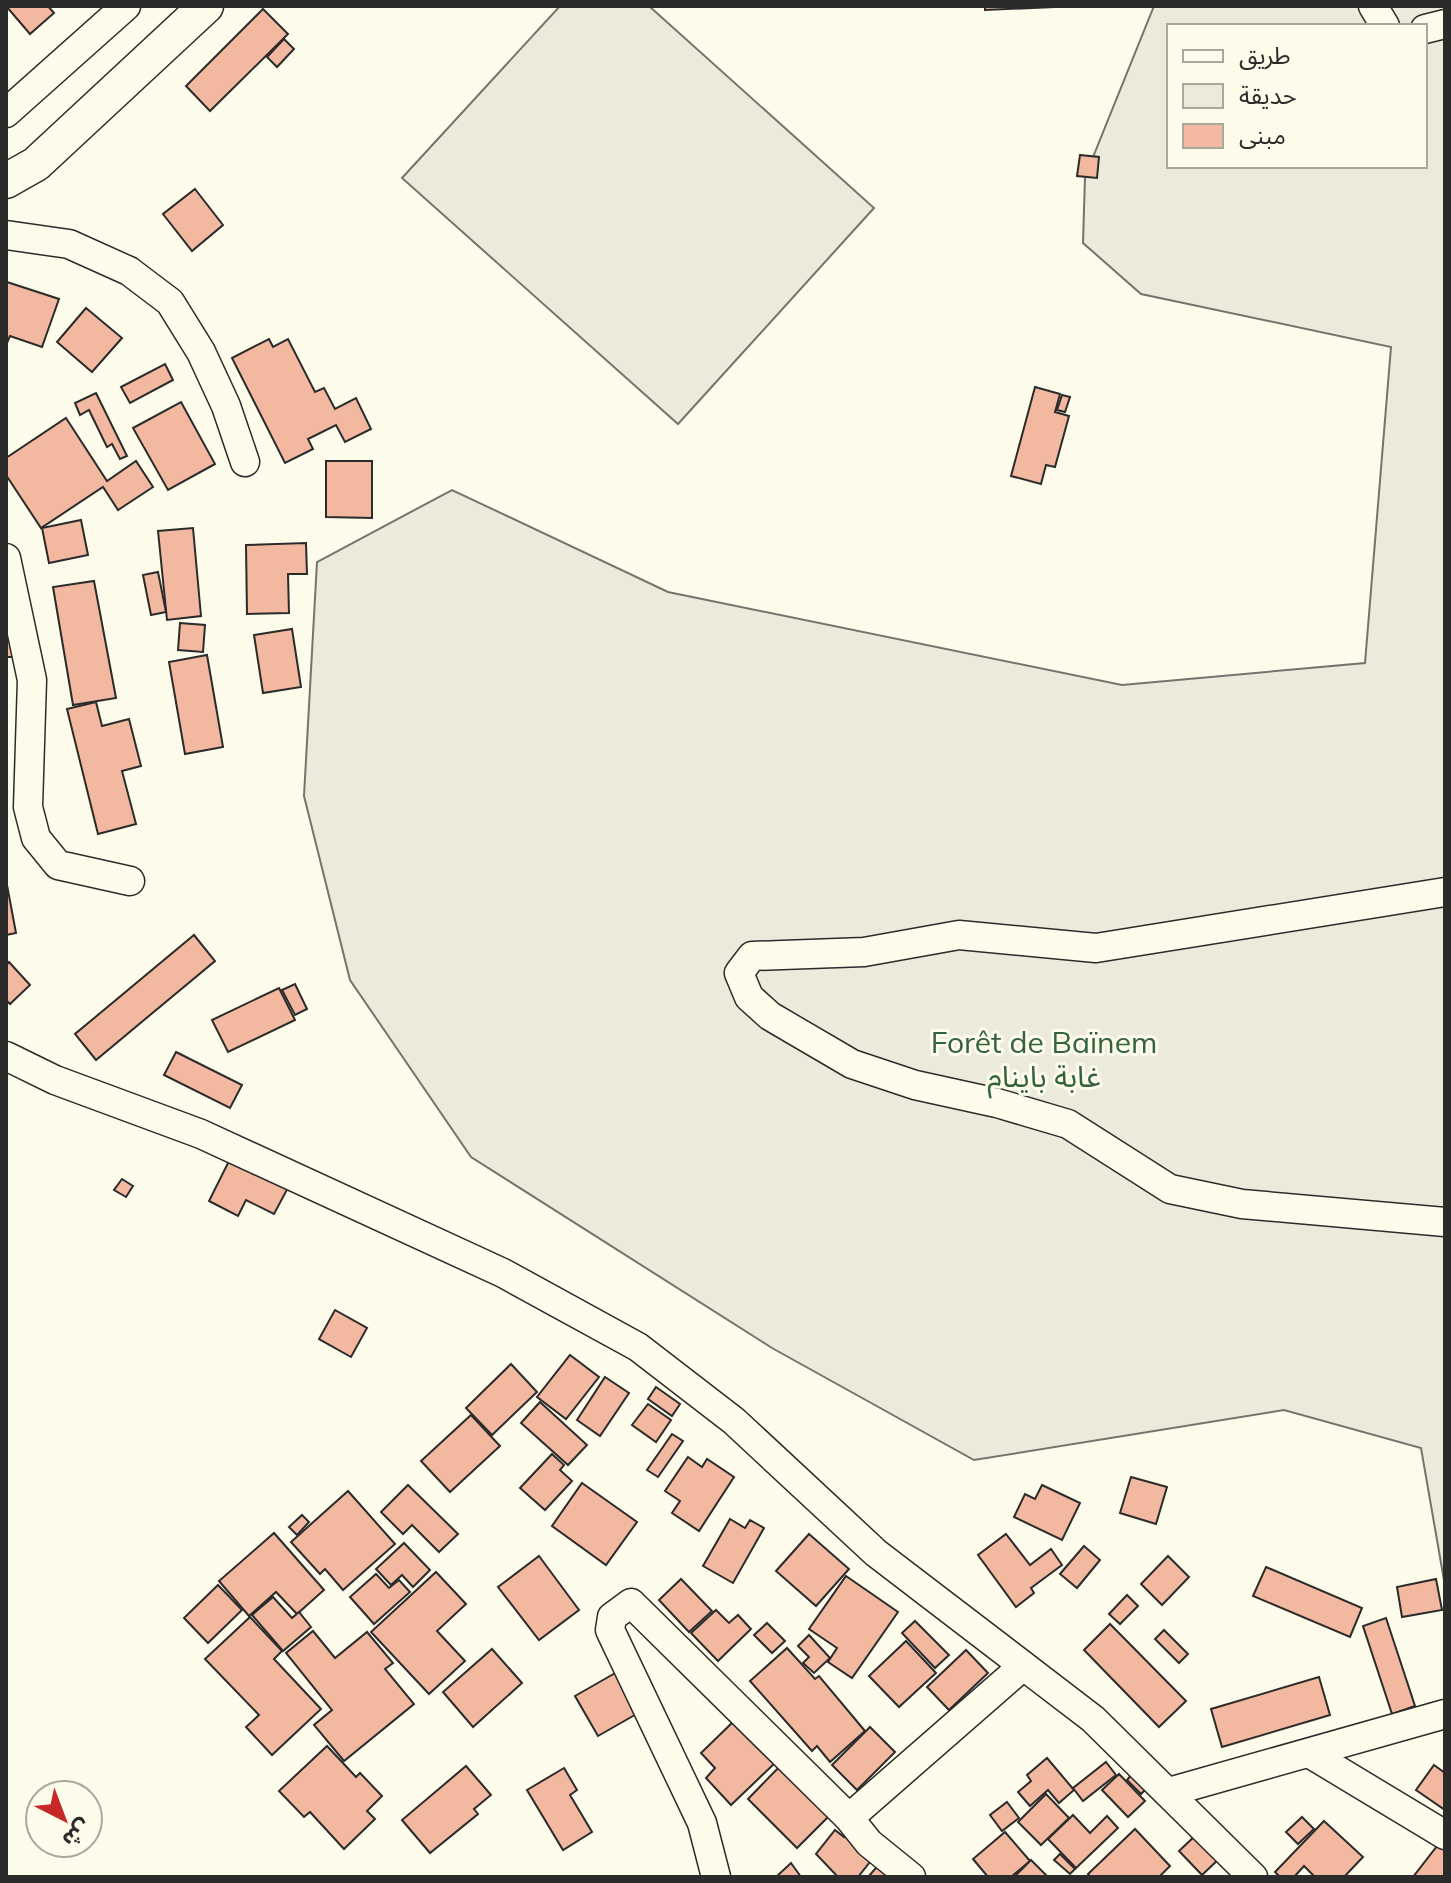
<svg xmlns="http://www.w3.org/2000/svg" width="1451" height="1883" viewBox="0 0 1451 1883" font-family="Mulish,'Noto Sans Arabic',sans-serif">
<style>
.green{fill:#ecebdb;stroke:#74746e;stroke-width:2;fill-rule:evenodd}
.building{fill:#f2b8a0;stroke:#2b2b2b;stroke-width:2}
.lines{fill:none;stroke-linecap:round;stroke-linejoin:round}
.minor-casing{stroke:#2b2b2b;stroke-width:31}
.major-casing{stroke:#2b2b2b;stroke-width:37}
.minor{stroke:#fdfbea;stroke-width:28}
.major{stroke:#fdfbea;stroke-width:34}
.labels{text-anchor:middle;stroke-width:6;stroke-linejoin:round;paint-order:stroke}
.park-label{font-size:30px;fill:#34623c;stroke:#fdfbea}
</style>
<rect width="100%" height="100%" fill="#fdfbea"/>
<!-- green -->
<g class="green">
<polygon points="560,6 649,6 874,208 678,424 402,178"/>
<path d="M1154 6H1445V1586L1421 1448 1284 1410 974 1460 772 1348 471 1157 350 980 304 796 317 562 452 490 668 592 1122 685 1365 663 1391 347 1141 294 1083 243 1085 177ZM1169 26H1425V166H1169Z"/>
</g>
<!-- building -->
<g class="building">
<polygon points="6,6 48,6 54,13 30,34"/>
<polygon points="985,6 1077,6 985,10"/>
<polygon points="263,9 288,34 210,111 186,86"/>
<polygon points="284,39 294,49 277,67 267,57"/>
<polygon points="1080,155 1099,157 1097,178 1077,176"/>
<polygon points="195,189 223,225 192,251 163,214"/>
<polygon points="7,282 59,299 42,347 10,336 6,345"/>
<polygon points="86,308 122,338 92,372 57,342"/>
<polygon points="269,339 273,347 288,339 315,392 324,388 335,409 356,398 371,429 345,442 336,425 308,439 313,449 285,463 232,358"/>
<polygon points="165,364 173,380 130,403 121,387"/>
<polygon points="1035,387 1060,394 1055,412 1069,416 1055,467 1046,465 1041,484 1011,476"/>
<polygon points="96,393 127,456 120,459 112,444 107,447 89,410 80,415 75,403"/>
<polygon points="1062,395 1070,397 1065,412 1057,410"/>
<polygon points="181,402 215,464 168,490 133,428"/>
<polygon points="66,418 107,481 136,461 153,487 118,510 103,487 41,528 6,475 6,458"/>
<polygon points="326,461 372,461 372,518 326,517"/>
<polygon points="81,520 88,555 49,563 42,528"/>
<polygon points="193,528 201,616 167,620 158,531"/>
<polygon points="306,543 307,574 288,574 289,613 247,614 246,545"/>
<polygon points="158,572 166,612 151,615 143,575"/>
<polygon points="94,581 116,698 73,705 53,587"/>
<polygon points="180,623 205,625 203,652 178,650"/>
<rect x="6" y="627" width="12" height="30"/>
<polygon points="292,629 301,687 263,693 254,635"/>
<polygon points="207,655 223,747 185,754 169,662"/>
<polygon points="96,702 102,726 129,719 141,766 122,771 136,824 98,834 67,709"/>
<polygon points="7,885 16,933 6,935 6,885"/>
<polygon points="194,935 215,961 96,1060 75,1034"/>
<polygon points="9,962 30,985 10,1004 6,1000 6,966"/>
<polygon points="295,984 307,1009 295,1015 282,990"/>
<polygon points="279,988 295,1020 228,1052 212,1020"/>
<polygon points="176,1052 242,1085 230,1108 164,1075"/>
<polygon points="232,1155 290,1184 274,1214 246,1200 238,1216 209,1201"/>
<polygon points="122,1179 133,1186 126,1197 114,1190"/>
<polygon points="335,1310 367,1328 351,1357 319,1339"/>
<polygon points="570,1355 599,1377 566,1419 537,1397"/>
<polygon points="511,1364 537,1392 492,1435 466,1408"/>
<polygon points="605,1377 629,1393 600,1436 577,1420"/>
<polygon points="656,1387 680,1404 672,1416 648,1399"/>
<polygon points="540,1402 587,1445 568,1465 521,1423"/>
<polygon points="648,1404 671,1420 656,1442 632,1425"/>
<polygon points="471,1415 500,1446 450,1492 421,1461"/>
<polygon points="672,1434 683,1441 658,1477 647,1470"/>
<polygon points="552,1454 564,1465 560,1470 572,1481 545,1510 520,1488"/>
<polygon points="688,1457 702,1467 707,1459 734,1477 699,1531 672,1513 680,1501 665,1491"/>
<polygon points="1131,1477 1167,1487 1156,1524 1120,1513"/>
<polygon points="582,1483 637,1522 606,1565 552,1526"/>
<polygon points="408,1485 458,1534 439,1552 412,1525 403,1534 381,1512"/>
<polygon points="1042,1485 1080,1503 1062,1540 1014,1517 1025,1494 1035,1499"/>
<polygon points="348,1491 395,1544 343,1590 325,1569 320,1574 291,1542"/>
<polygon points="302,1515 309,1522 297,1535 289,1527"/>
<polygon points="730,1519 745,1528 750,1520 764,1528 733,1583 703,1566"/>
<polygon points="274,1533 324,1590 297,1614 276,1592 249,1616 219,1581"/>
<polygon points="809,1534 849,1569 816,1606 776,1571"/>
<polygon points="1006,1534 1030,1565 1051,1549 1062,1565 1031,1588 1034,1593 1016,1607 978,1555"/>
<polygon points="404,1543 430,1570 413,1587 402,1575 391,1585 376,1569"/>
<polygon points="1084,1546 1100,1560 1077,1588 1060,1574"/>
<polygon points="539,1556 579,1610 539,1640 498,1587"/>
<polygon points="1168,1556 1189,1577 1162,1605 1141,1584"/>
<polygon points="1266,1567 1362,1608 1350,1637 1253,1596"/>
<polygon points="436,1572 466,1604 437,1631 465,1661 429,1694 371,1632"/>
<polygon points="376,1574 389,1588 399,1580 410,1592 374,1624 350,1597"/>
<polygon points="846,1576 898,1612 852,1678 828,1662 837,1648 809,1629"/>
<polygon points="681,1579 712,1611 689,1632 659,1600"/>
<polygon points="1436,1579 1442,1610 1402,1617 1397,1587"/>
<polygon points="218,1585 242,1610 208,1643 184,1618"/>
<polygon points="1127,1595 1138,1606 1120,1624 1109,1614"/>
<polygon points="273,1597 292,1618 299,1612 311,1627 283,1651 252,1615"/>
<polygon points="716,1610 729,1623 738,1615 751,1629 718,1661 691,1633"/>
<polygon points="250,1617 282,1651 274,1659 321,1709 272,1755 246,1727 259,1715 205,1659"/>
<polygon points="1386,1618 1415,1706 1392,1714 1363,1626"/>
<polygon points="915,1621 949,1655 935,1668 902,1633"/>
<polygon points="767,1623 785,1641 772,1653 754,1635"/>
<polygon points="1110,1624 1186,1701 1159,1727 1084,1650"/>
<polygon points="1164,1630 1188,1654 1179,1663 1155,1639"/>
<polygon points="313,1631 335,1658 367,1632 393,1663 385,1669 414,1704 344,1761 314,1725 332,1710 286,1653"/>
<polygon points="809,1635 830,1658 814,1673 803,1663 809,1657 798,1646"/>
<polygon points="906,1641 936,1673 899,1707 869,1676"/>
<polygon points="787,1648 815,1679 819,1676 865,1731 830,1762 817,1746 812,1751 750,1681"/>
<polygon points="492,1649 522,1683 473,1727 443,1692"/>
<polygon points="966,1650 988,1673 949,1710 927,1687"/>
<polygon points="617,1672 640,1712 598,1736 575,1696"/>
<polygon points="1319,1677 1330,1715 1222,1747 1211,1709"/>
<polygon points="735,1720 776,1762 731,1805 706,1778 715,1768 701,1753"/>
<polygon points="870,1727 895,1752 857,1790 832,1765"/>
<polygon points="327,1746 356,1777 360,1773 382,1796 367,1811 375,1819 344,1849 310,1812 304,1817 279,1791"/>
<polygon points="1047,1758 1074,1790 1059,1803 1048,1790 1030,1806 1018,1792 1031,1781 1027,1775"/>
<polygon points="1106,1762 1116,1775 1083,1801 1073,1788"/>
<polygon points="783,1763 840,1805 797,1848 748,1799"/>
<polygon points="1434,1765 1445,1773 1445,1810 1416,1790"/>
<polygon points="466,1766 491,1795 474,1809 478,1814 430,1853 402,1820"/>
<polygon points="564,1768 577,1790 570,1795 592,1832 563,1850 527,1790"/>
<polygon points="1119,1774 1145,1801 1128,1817 1102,1790"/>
<polygon points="1132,1774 1147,1788 1141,1794 1127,1780"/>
<polygon points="1046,1794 1069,1818 1041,1845 1018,1822"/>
<polygon points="1007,1802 1019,1818 1002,1831 990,1815"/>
<polygon points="1073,1815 1090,1833 1107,1816 1118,1828 1076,1868 1048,1839"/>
<polygon points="1302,1817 1314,1829 1298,1844 1286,1832"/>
<polygon points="1324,1821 1363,1857 1344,1877 1315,1877 1304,1866 1294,1877 1280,1877 1275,1872"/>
<polygon points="853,1826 881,1848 858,1877 838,1877 816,1854 835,1830 844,1837"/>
<polygon points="1135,1829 1170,1866 1159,1877 1091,1877 1088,1874"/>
<polygon points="1005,1832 1030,1861 1011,1877 988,1877 973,1859"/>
<polygon points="1198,1833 1221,1857 1202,1875 1179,1851"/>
<polygon points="1441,1841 1445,1844 1445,1877 1413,1877"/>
<polygon points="1060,1854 1075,1869 1070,1874 1054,1860"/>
<polygon points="1031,1860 1048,1877 1014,1877"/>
<polygon points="882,1861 899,1877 868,1877"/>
<polygon points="791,1863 801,1877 776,1877"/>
</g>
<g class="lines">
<defs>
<g id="minor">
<polyline points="1373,6 1385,26"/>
<polyline points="1425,29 1445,24"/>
<polyline points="6,113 126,6"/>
<polyline points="6,235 69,244 129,271 170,302 201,352 226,406 245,462"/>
<polyline points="6,558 32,680 28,807 36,838 58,865 130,881"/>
<polyline points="1445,892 1096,948 959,935 864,952 752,956 739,973 749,997 770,1016 852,1064 915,1085 997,1103 1068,1124 1170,1189 1242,1204 1445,1222"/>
<polyline points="6,1056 55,1080 201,1134 503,1273 638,1347 734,1421 876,1553 1093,1719 1253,1877"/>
<polyline points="1309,1753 1445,1835"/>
<polyline points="1169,1792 1445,1714"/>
<polyline points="849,1818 1023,1666"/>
<polyline points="716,1877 702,1823 610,1630 612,1617 631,1603 849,1818 869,1843 911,1877"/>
</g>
<polyline id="major" points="6,181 36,164 206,6"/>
</defs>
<!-- minor casing -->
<use href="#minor" class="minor-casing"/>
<!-- major casing -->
<use href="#major" class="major-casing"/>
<!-- minor -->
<use href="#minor" class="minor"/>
<!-- major -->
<use href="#major" class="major"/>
</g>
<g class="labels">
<!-- park labels -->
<g class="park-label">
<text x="1044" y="1053">Forêt de Baïnem<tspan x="1044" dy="34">غابة باينام</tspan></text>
</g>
</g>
<!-- border -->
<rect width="1451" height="1883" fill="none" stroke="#2b2b2b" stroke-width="16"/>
<!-- legend -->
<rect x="1167" y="24" width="260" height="144" fill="#fdfbea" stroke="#a9a89e" stroke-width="2"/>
<rect x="1183" y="50" width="40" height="12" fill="#fdfbea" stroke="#a9a89e" stroke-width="2"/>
<text x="1239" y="64" font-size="24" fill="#2b2b2b">طريق</text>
<rect x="1183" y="84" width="40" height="24" fill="#ecebdb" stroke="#a9a89e" stroke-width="2"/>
<text x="1239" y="104" font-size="24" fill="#2b2b2b">حديقة</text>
<rect x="1183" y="124" width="40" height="24" fill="#f2b8a0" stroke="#a9a89e" stroke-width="2"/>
<text x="1239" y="144" font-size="24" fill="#2b2b2b">مبنى</text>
<!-- north arrow -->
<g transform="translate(64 1819) rotate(138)"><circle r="38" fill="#fdfbea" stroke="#a9a89e" stroke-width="2"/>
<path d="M0-6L14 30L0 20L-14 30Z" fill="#c62828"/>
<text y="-12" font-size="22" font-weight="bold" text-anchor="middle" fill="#2b2b2b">ش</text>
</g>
</svg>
